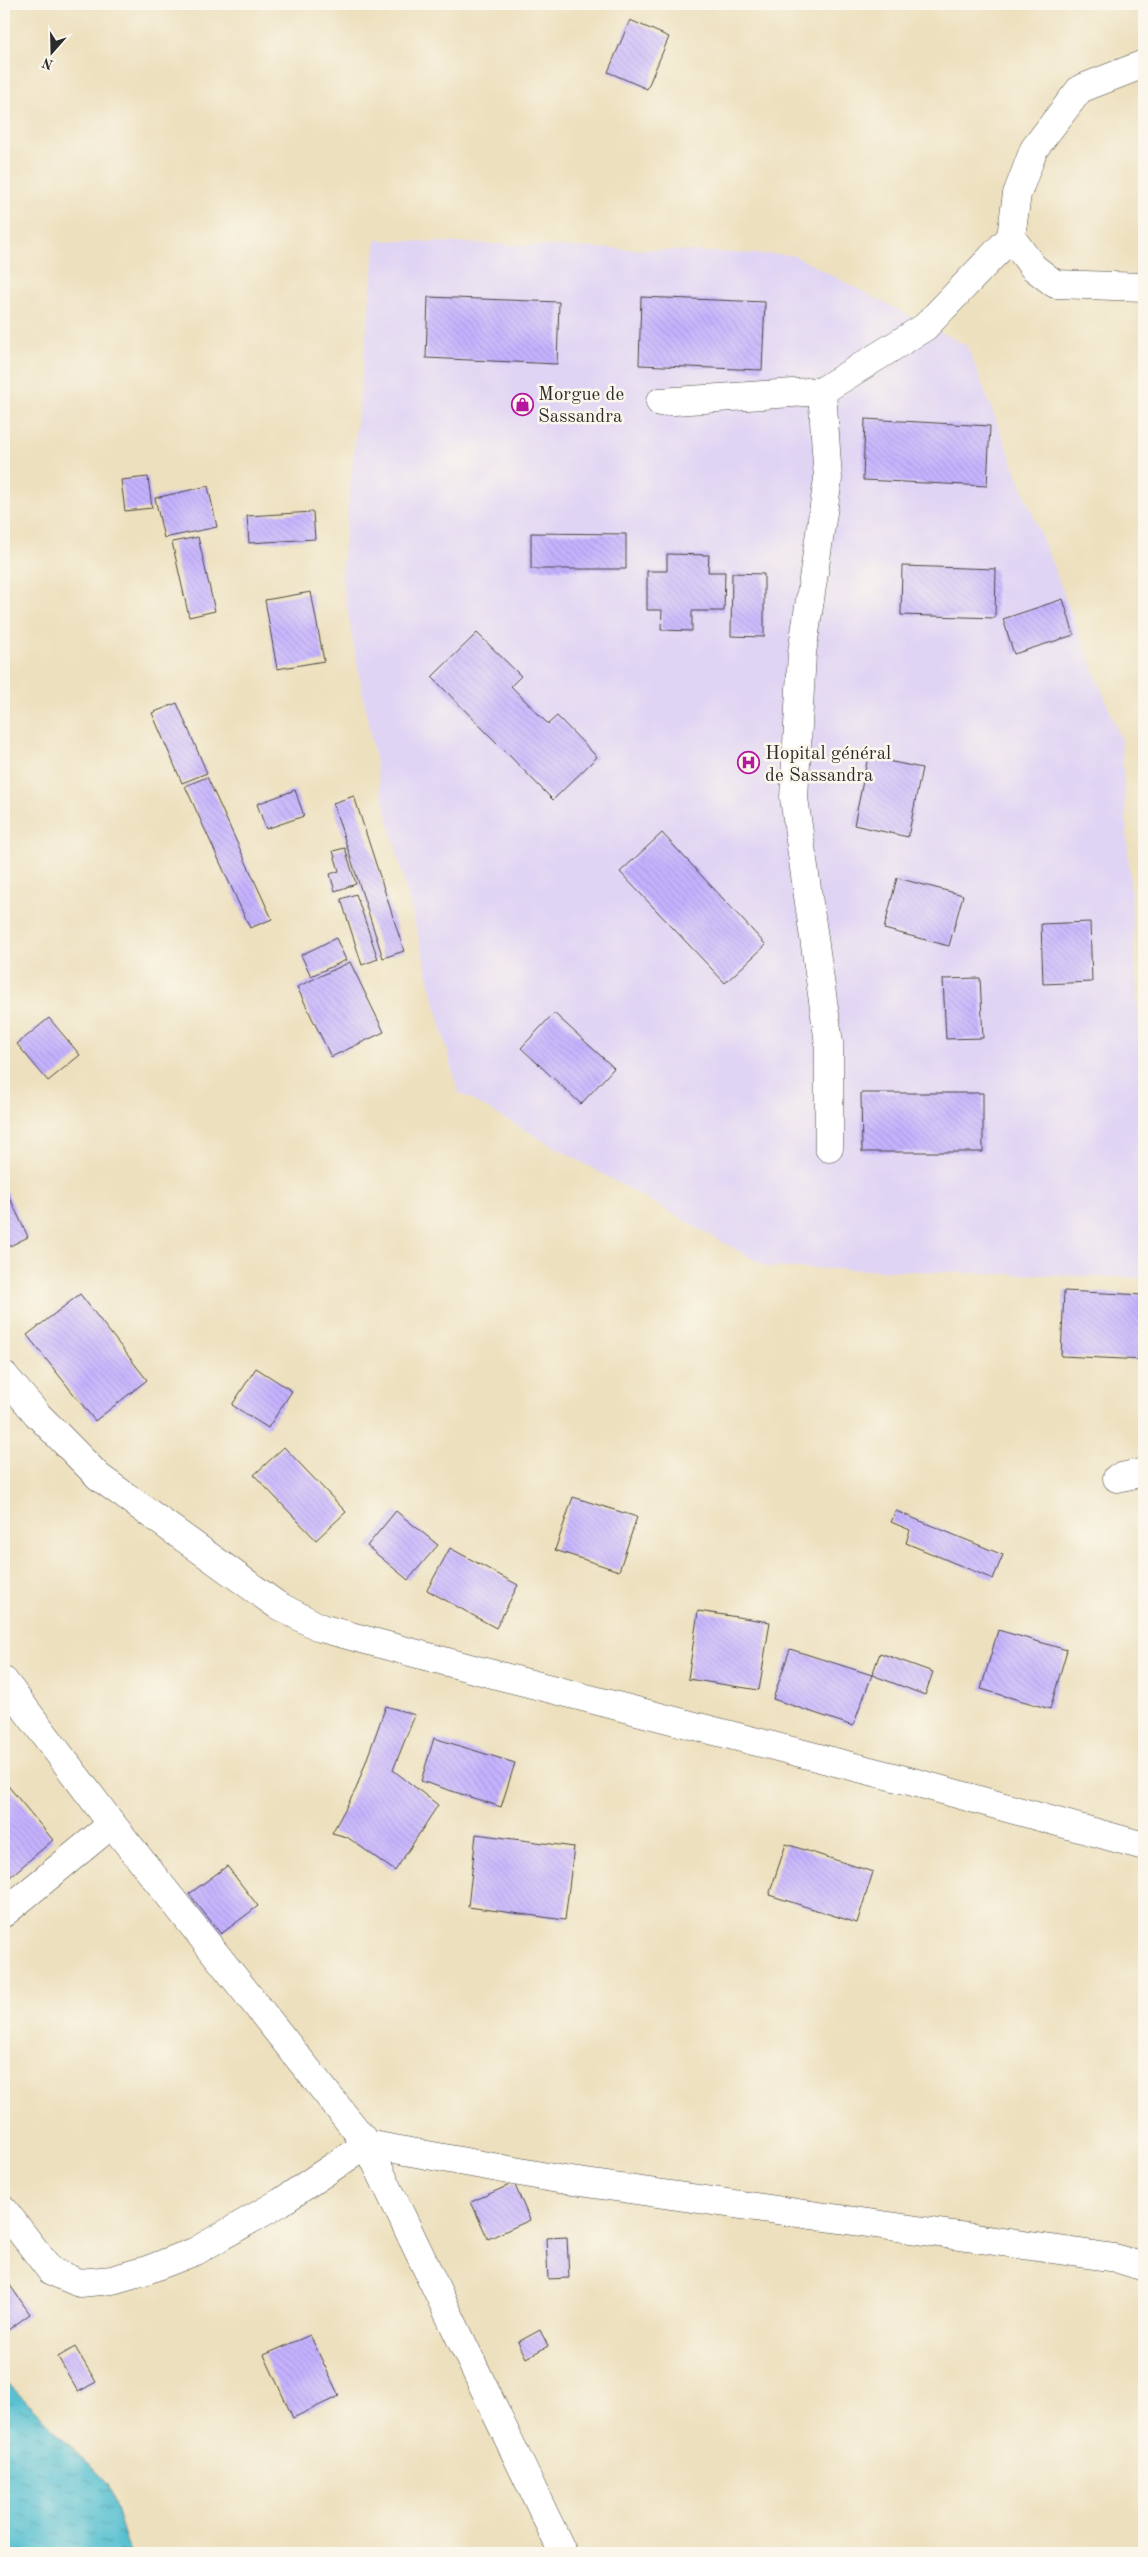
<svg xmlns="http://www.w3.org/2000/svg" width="1148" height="2557" viewBox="0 0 1148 2557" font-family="'Old Standard TT',serif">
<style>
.built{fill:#e0d4f4}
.water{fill:url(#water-ripples);stroke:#40757e}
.building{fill:url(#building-back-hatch)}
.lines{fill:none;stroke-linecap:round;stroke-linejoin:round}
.minor-casing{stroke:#484641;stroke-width:29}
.minor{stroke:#fff;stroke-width:28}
.labels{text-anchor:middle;stroke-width:5;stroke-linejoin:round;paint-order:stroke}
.poi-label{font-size:19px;fill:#2b2b2b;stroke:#fbf7ec;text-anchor:start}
</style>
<defs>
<pattern id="water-ripples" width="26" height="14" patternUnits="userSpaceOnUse" patternTransform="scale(1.25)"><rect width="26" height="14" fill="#54bfd0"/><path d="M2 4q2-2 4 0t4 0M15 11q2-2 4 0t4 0" fill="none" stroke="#469ba9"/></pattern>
<pattern id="building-back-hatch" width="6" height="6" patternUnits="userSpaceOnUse" patternTransform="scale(1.25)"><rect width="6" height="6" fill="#c5b2ff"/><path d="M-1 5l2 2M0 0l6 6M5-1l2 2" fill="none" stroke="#a999db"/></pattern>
</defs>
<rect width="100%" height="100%" fill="#fbf7ec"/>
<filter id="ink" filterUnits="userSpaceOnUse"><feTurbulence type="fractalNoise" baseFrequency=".02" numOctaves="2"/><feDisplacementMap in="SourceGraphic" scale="10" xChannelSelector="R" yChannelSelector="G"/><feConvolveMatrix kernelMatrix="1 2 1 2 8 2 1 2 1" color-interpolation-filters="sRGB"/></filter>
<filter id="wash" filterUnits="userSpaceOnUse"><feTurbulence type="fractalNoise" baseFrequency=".0096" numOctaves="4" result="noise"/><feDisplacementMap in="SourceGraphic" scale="20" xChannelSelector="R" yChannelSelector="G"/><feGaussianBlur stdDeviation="1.12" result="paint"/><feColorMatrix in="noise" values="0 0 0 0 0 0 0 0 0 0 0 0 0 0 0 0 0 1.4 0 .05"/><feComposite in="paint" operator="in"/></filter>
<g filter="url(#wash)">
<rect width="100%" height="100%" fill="#ede0be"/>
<!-- built -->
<polygon class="built" points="376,240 793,255 967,346 1121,740 1144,1105 1144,1278 767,1267 458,1092 380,787 341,575"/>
<!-- water -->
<polygon class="water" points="4,2379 108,2484 130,2553 4,2553"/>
<g id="blocks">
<!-- building -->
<g class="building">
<polygon points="630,20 669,37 647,89 608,72"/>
<polygon points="428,297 559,302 557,364 426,358"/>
<polygon points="641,297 765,302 762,370 639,365"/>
<polygon points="865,419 990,426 987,486 863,480"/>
<polygon points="148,477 152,508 125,511 121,480"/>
<polygon points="208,486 217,527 164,538 155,498"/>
<polygon points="313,512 315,539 249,543 247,516"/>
<polygon points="531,533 626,534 626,569 531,569"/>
<polygon points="198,537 215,611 189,617 172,542"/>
<polygon points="667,554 709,555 708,572 725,572 724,611 692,611 692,631 661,630 662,610 647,610 647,571 667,571"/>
<polygon points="902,566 996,569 995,618 901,615"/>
<polygon points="732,573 764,574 764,637 731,636"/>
<polygon points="311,592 324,661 277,669 265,600"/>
<polygon points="1063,599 1074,635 1014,654 1003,619"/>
<polygon points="477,633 521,676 511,686 548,724 557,716 597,757 553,800 432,677"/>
<polygon points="177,703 207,773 182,783 152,713"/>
<polygon points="868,757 922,768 908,837 854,825"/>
<polygon points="207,777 272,919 250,928 185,786"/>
<polygon points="295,790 304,816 266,829 257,804"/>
<polygon points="354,796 404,951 383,958 333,803"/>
<polygon points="662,833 766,945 725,983 620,872"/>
<polygon points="345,848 356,884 335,891 330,874 339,871 333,851"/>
<polygon points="897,878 963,895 949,946 884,929"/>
<polygon points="356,894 378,959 362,965 341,899"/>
<polygon points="1090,922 1092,982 1043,984 1041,924"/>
<polygon points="336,938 346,960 311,976 301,955"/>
<polygon points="350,962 384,1032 331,1057 297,987"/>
<polygon points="980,978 983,1038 946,1039 943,979"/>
<polygon points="554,1013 614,1068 581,1104 521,1048"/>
<polygon points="49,1018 80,1055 48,1081 17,1044"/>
<polygon points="861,1093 983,1093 983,1152 862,1152"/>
<polygon points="7,1192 28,1237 4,1249 4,1193"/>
<polygon points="1064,1291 1144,1295 1144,1360 1061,1356"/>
<polygon points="80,1294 147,1380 95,1421 27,1335"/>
<polygon points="256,1368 292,1391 268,1428 232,1405"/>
<polygon points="284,1447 346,1512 316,1540 254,1475"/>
<polygon points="573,1497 637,1517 619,1571 555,1550"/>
<polygon points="396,1511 438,1545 408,1580 367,1546"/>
<polygon points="896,1511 1003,1555 993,1579 906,1543 910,1530 891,1522"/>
<polygon points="450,1548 518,1585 496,1628 427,1590"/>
<polygon points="698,1611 770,1622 759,1690 688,1679"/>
<polygon points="998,1630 1067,1650 1050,1709 981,1689"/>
<polygon points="790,1649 872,1675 880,1653 933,1672 925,1695 872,1675 853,1726 773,1699"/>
<polygon points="386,1706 415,1715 393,1770 438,1805 395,1871 347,1837 332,1833 356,1789"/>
<polygon points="434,1738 515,1763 501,1807 421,1781"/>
<polygon points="4,1781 53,1840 4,1882"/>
<polygon points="476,1834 574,1847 565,1920 468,1907"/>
<polygon points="786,1844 873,1872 857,1923 769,1895"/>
<polygon points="227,1866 258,1906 221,1934 189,1894"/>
<polygon points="514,2183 530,2220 488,2239 471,2202"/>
<polygon points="567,2237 569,2278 548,2279 546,2238"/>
<polygon points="5,2278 30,2314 4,2333 4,2279"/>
<polygon points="540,2330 548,2346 526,2358 518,2342"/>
<polygon points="310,2335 339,2396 293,2418 264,2355"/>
<polygon points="75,2347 96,2382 78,2392 58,2357"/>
</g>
</g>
</g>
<g filter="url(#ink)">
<use href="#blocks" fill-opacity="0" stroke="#484641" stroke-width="1"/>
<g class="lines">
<defs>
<g id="minor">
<polyline points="1144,64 1080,89 1034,149 1017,194 1011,237 1033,267 1055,284 1144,287"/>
<polyline points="822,391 828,479 802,653 794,798 829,1043 829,1148"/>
<polyline points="660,402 822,391 925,327 1011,237"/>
<polyline points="4,1375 37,1414 99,1477 277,1605 321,1628 481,1671 921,1784 1144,1846"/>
<polyline points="1117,1478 1144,1472"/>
<polyline points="4,1681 112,1824 367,2144 563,2553"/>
<polyline points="4,1913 112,1824"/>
<polyline points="4,2210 51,2271 79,2283 112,2280 147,2270 196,2251 281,2202 367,2144 558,2179 1115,2258 1144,2267"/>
</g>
</defs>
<!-- minor casing -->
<use href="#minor" class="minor-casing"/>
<!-- minor -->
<use href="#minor" class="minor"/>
</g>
</g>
<!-- icons -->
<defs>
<symbol id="shop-ring" viewBox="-11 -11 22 22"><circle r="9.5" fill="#fbf7ec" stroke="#b5179e" stroke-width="1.5"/><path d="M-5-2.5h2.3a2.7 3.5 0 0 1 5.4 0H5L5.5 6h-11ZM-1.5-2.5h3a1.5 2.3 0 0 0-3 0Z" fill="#b5179e"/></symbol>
<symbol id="hospital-ring" viewBox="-11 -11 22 22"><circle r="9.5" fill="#fbf7ec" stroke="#b5179e" stroke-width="1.5"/><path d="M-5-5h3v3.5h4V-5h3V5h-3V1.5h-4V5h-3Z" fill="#b5179e"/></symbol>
</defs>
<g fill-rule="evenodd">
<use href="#shop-ring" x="510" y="392" width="25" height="25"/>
<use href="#hospital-ring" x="736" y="750" width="25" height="25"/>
</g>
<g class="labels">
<!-- poi labels -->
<g class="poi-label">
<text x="538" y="400">Morgue de<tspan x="538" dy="22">Sassandra</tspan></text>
<text x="765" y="759">Hopital général<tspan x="765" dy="22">de Sassandra</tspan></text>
</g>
</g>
<!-- margin -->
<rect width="1148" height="2557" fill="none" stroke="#fbf7ec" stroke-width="20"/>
<!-- north arrow -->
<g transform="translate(52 52) rotate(200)" stroke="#fbf7ec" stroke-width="4" paint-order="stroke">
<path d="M0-4L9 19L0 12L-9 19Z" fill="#2b2b2b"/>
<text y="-8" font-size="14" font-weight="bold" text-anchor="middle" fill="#2b2b2b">N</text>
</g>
</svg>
